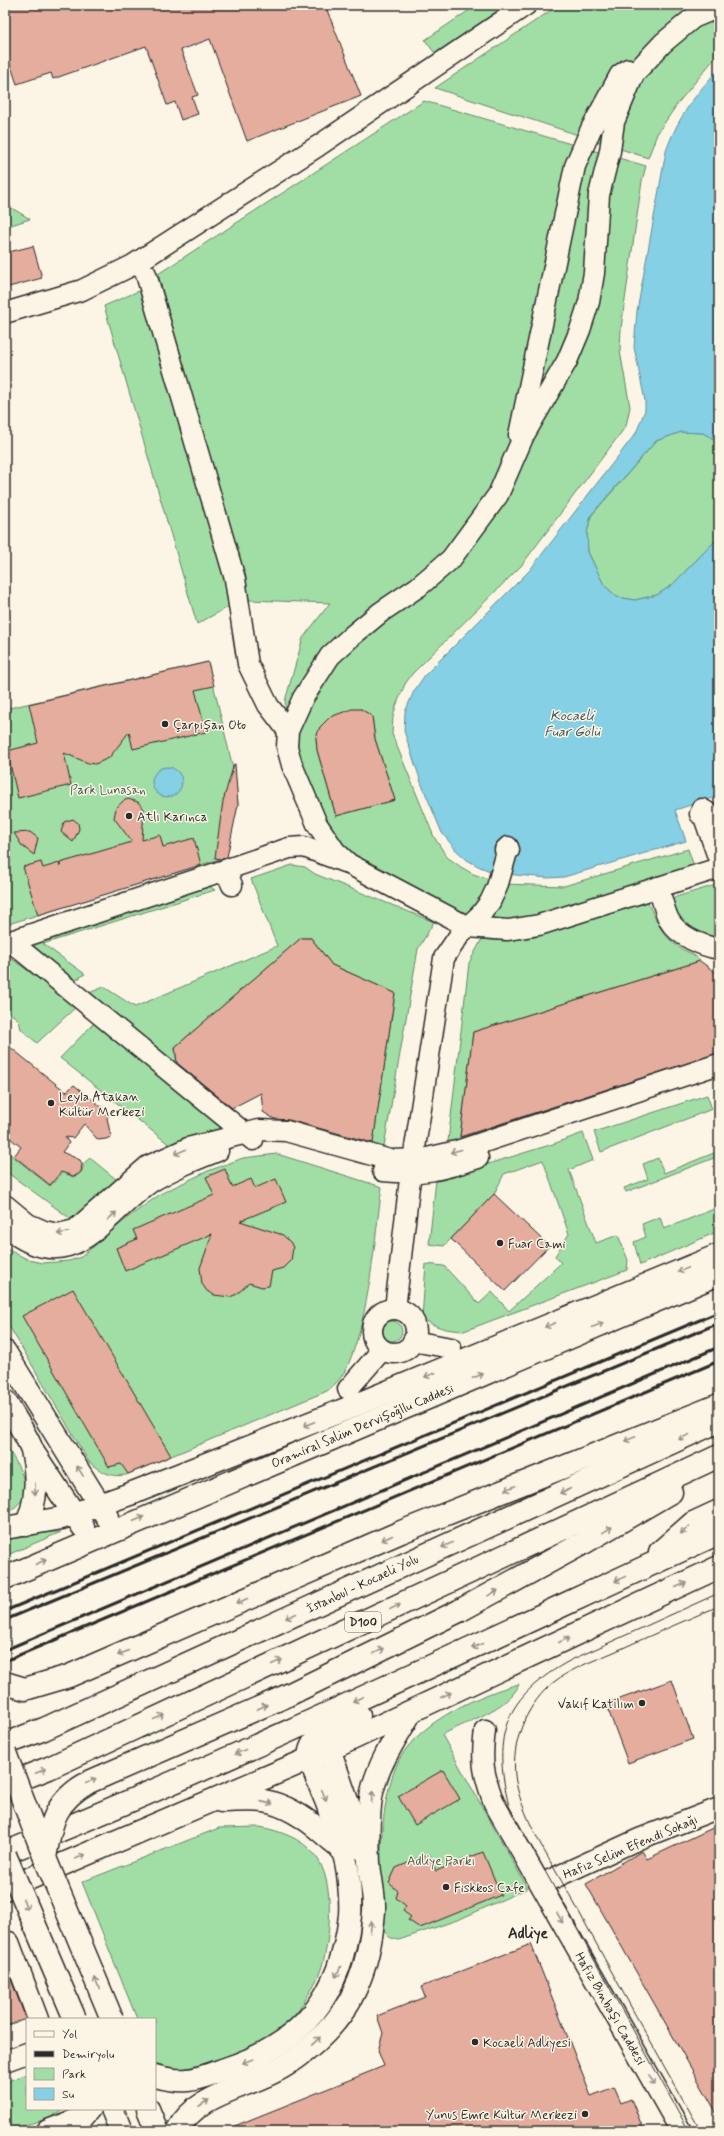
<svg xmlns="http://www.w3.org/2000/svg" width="724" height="2136" viewBox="0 0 724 2136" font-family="Mynerve,sans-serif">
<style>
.green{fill:#a1dea5;stroke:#668468;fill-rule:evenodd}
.water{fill:#85d0e5;stroke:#618e9b}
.building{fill:#e5ad9d;stroke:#2b2b2b}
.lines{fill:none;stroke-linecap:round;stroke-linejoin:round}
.minor-casing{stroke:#2b2b2b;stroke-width:23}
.major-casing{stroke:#2b2b2b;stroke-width:25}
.highway-casing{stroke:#2b2b2b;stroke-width:25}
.minor{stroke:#fcf5e5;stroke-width:20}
.major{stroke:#fcf5e5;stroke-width:22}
.highway{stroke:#fcf5e5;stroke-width:22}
.tram{stroke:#2b2b2b;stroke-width:1}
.rail{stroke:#2b2b2b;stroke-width:3}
.major-bridge-casing{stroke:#2b2b2b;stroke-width:25;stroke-linecap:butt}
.highway-bridge-casing{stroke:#2b2b2b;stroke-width:25;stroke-linecap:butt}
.major-bridge{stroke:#fcf5e5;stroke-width:22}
.highway-bridge{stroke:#fcf5e5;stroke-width:22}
.oneway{stroke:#949088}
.poi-dot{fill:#2b2b2b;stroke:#fcf5e5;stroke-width:1.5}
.labels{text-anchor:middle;stroke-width:3;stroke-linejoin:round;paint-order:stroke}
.shield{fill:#fcf5e5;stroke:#6a6863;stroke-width:1}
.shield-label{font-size:12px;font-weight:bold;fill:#2b2b2b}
.poi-label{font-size:13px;fill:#2b2b2b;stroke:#fcf5e5;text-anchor:start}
.park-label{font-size:13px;fill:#48584a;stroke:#fcf5e5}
.street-label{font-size:13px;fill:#2b2b2b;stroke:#fcf5e5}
.water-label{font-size:14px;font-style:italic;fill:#42545a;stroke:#fcf5e5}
.quarter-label{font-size:15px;font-weight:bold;fill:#2b2b2b;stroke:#fcf5e5}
</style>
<rect width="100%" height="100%" fill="#fcf5e5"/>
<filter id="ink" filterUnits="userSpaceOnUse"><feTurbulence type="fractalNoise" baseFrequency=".025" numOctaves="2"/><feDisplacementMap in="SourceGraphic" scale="8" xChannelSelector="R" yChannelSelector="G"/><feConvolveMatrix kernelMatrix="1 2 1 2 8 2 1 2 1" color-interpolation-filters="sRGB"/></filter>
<g filter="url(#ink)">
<!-- green -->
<g class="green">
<polygon points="477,5 512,5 437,56 425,40"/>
<polygon points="559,5 719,5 719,53 678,103 657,134 648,158 435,88"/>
<path d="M424 101 646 166 642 181 621 328 620 351 630 407 626 426 521 566 412 674 405 684 396 706 393 717 392 734 434 837 447 857 461 867 473 874 504 884 564 886 688 849 697 875 539 925 472 922 355 860 321 820 288 731 285 701 303 638 330 603 249 600 158 274ZM361 709 372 716 375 739 395 800 336 816 317 750 316 737 320 727Z"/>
<polygon points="5,204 30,219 5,227"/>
<polygon points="141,290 232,605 197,624 104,306"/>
<polygon points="681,432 703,433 719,442 719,537 672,585 657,595 635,600 617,597 604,585 588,552 587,533 591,516 656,441"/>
<polygon points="208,662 236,781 238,805 223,858 5,925 5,709"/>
<polygon points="292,865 305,867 315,874 434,922 418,949 383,1152 372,1149 395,993 332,965 311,938 301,938 175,1047 177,1063 231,1108 227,1112 96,1007 89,993 104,987 135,1007 277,946 251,879"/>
<polygon points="206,884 215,890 43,944 85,974 76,980 25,943"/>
<polygon points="719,884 719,942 681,929 666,900"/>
<path d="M648 902C656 921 662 936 680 948 688 953 694 953 700 961L473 1032 460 1137 610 1090 606 1075 625 1069 631 1083 447 1150 469 963 482 939 505 941 535 937Z"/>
<polygon points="5,954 77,1006 37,1043 21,1029 19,1020 5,1009"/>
<polygon points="94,1023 231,1128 171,1146 60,1058"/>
<polygon points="707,1095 712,1109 601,1152 594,1132"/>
<path d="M583 1133 593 1160 569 1170 596 1243 618 1235 628 1260 627 1270 464 1331C447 1330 436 1328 422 1318L426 1264 444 1266 479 1304 492 1292 509 1311 561 1263 555 1256 569 1234 543 1160 504 1174 494 1194 444 1246 429 1244 436 1180 553 1144Z"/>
<path d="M5 1150 50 1186 65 1170 72 1177C79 1175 84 1172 83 1164L90 1158 117 1180 75 1222 5 1171Z"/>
<polygon points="719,1151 719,1156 626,1192 624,1188 648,1179 643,1164 658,1158 664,1173"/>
<path d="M277 1154 382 1187C374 1242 370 1314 348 1365 343 1376 336 1384 327 1391L126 1475C111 1478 99 1471 89 1462L5 1319V1248L29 1260 43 1263 69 1261 81 1257 131 1215 162 1193 208 1171 243 1158Z"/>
<polygon points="719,1207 719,1231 640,1265 634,1242 646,1237 642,1224 660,1217 664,1229"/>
<circle cx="392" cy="1331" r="10"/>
<path d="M5 1444C19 1467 41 1497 5 1513Z"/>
<polygon points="50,1532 61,1532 5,1556 5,1540"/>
<path d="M519 1684C511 1708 463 1723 442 1735L526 1885V1889L460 1919 399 1940C394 1939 389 1938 386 1934 377 1924 380 1906 380 1893 380 1853 381 1794 400 1758 421 1721 480 1694 519 1684Z"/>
<path d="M260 1827C280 1831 301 1838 315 1855 336 1881 331 1942 320 1972 316 1983 302 2007 294 2016 273 2039 245 2052 216 2060 189 2068 183 2073 155 2063V2019H137L82 1882 219 1828Z"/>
<polygon points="27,2074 27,2109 64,2109 48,2119 5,2130 5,2082"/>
</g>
<!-- water -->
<g class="water">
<path d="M719 69V442L703 433 681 432 656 441 591 515 587 533 588 552 604 585 617 597 635 600 657 595 672 585 719 537V796L675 810 686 841 564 877 548 878 495 873 480 867 467 860 456 850 442 833 422 785 404 731 405 712 414 691 425 675 529 571 636 433 645 410V401L634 347 637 311 666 151C677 119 696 93 719 69Z"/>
<circle cx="167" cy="782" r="15"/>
</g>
<!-- building -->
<g class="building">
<polygon points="5,5 325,5 361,96 247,141 210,39 181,50 198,95 192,97 198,114 181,120 175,102 167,105 146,46 53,79 51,73 17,84 5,49"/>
<polygon points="33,246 42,278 5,288 5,253"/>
<polygon points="208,662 214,686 195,690 206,732 133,749 129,732 109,758 95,764 88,763 64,753 71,785 18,798 7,751 38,743 29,704"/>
<polygon points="352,709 361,709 372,716 375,739 395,800 336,816 317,750 316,737 320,727 330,717"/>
<polygon points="234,764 235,764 238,805 227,857 221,859 215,858 223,801"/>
<polygon points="128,799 138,802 144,809 142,840 160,835 163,847 194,838 201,865 38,915 23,867 41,862 43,868 59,863 60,866 60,863 132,842 114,818 116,808 123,801"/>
<polygon points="73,819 78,823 79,829 73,842 61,832 64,822"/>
<polygon points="30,832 38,838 34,855 22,846 14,833"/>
<polygon points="301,938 311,938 332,965 395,993 373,1143 289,1120 274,1119 263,1112 261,1093 232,1108 177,1063 175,1047"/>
<polygon points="700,961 719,975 719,1053 460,1137 473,1032"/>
<polygon points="5,1043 66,1092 74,1085 110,1114 107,1118 111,1137 106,1139 98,1140 84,1124 73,1138 65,1137 69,1143 62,1152 80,1160 82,1164 81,1172 77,1175 73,1176 61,1172 50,1185 14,1156 21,1147 5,1134"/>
<polygon points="225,1169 232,1187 251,1179 255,1188 276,1179 286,1202 240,1221 283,1235 291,1243 293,1248 291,1260 283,1268 272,1271 269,1286 262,1287 249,1283 237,1294 230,1297 214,1295 207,1291 202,1284 200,1268 212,1234 125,1271 116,1248 137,1239 133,1230 214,1195 206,1177"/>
<polygon points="494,1194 549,1246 505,1291 451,1239"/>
<polygon points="73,1289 171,1456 128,1474 121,1464 109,1467 22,1316"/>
<polygon points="672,1680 693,1739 628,1763 606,1704"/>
<polygon points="443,1770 460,1799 415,1825 398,1796"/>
<polygon points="719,1825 719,2117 586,1884 642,1851 647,1859"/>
<polygon points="483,1852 501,1895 420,1928 408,1920 411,1917 403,1911 406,1906 396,1898 398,1891 389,1883 396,1868 429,1854 436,1871"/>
<polygon points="531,1944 591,2096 614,2087 621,2103 631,2099 644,2131 377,2131 375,2126 363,2131 222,2131 384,2066 378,2051 383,2033 377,2016 425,1997 421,1987"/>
<polygon points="5,1964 26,2019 5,2026"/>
</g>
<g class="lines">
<defs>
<g id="minor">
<polyline points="719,7 693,18 663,43 634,74 614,122 610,151 599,195 594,273 589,302 580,330 567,361 524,435 498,495 451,559 418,587 381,612 353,635 330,656 303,698 288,731 287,747 292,765 317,824 335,851 349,864 468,927 508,930 539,925 719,868"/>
<polyline points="146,274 235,579 248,664 268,705 288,731"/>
<polyline points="5,313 82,290 133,265 318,146 526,5"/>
<polyline points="519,435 575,166 591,129 620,75 628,69"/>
<polyline points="704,817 707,812 702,809 700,814 704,817 719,860"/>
<polyline points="219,872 289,848 304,847 344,862"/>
<path d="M658 887C662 898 664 910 669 920 678 936 702 946 719 949"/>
<polyline points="10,941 253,1140"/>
<polyline points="5,943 219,872 229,878 232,885"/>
<path d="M383 1171C423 1175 441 1170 478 1158"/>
<polyline points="5,1205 28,1224 44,1231 58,1234 75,1230 148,1166 188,1148 259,1130 286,1131 390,1160 423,1159 457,1151 719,1064"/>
<path d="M5 1227C73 1282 101 1217 151 1182 172 1169 195 1160 218 1151"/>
<polyline points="395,1309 409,1187 444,958 461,933 481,914 490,902 497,887 507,852 509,850 508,847 505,850 507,852"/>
<circle cx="394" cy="1331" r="22"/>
<polyline points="413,1341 451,1348"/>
<polyline points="348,1389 382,1350"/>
<path d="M485 1730C481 1762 483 1773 494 1803L681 2131"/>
<polyline points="541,1884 639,1839 719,1808"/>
<polyline points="5,1943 9,1942 38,2019"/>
<polyline points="5,2061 27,2053"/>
</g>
<g id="major">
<polyline points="5,1352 107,1517"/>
<path d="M5 1401C12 1414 28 1437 32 1450 38 1474 37 1503 26 1525"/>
<polyline points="33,1452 83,1527"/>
<polyline points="5,1528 62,1518 130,1494 346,1409 719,1255"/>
<polyline points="660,1552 693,1523 719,1511"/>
<polyline points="5,1578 719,1274"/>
<polyline points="325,1737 364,1850"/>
<path d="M342 1850 327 1803 309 1759C309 1733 339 1724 359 1715"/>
<path d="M5 1853C247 1755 482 1642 719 1533"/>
<polyline points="5,1889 309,1759 719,1567"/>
<path d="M155 2076C188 2085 196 2079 228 2068 303 2043 341 1995 350 1916 351 1901 349 1864 342 1850 339 1845 329 1839 324 1834 307 1819 286 1805 264 1801 250 1799 235 1801 221 1801"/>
<polyline points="112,2109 121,2131"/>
<polyline points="148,2109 157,2131"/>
<polyline points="48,2131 80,2119 89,2109"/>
<path d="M177 2131C198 2091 251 2088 286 2065 313 2048 342 2020 355 1990 366 1967 372 1937 374 1911 375 1895 370 1879 369 1863 368 1843 368 1806 373 1788 380 1761 397 1736 411 1712"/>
</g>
<g id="highway">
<polyline points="459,1611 587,1541 671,1492"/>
<polyline points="5,1683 25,1689 69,1676 401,1532 719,1405"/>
<polyline points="5,1744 44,1729 719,1421"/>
<polyline points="5,1785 49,1768 719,1456"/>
</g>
</defs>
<!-- minor casing -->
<use href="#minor" class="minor-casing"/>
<!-- major casing -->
<use href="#major" class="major-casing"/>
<!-- highway casing -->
<use href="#highway" class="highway-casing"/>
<!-- minor -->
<use href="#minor" class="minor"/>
<!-- major -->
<use href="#major" class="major"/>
<!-- highway -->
<use href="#highway" class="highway"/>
<!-- tram -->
<g class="tram">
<path d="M689 2131 509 1806C491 1734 505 1696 571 1660L719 1593"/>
<path d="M701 2131C657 2055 615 1978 573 1901 554 1867 523 1820 516 1782 510 1750 522 1714 545 1690 563 1671 591 1662 614 1652 649 1636 684 1621 719 1606"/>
</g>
<!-- rail -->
<g class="rail">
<polyline points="5,1611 719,1312"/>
<polyline points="5,1620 719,1323"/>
<polyline points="5,1650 719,1347"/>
<polyline points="5,1661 719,1361"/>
</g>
<defs>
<g id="major-bridge">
<polyline points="5,1753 45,1858 112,2019"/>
<polyline points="5,1855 75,2019"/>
</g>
<path id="highway-bridge" d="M45 1858C51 1821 55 1801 89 1782L284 1697 459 1611"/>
</defs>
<!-- major-bridge casing -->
<use href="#major-bridge" class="major-bridge-casing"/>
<!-- highway-bridge casing -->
<use href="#highway-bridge" class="highway-bridge-casing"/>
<!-- major-bridge -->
<use href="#major-bridge" class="major-bridge"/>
<!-- highway-bridge -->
<use href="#highway-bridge" class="highway-bridge"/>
</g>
<!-- one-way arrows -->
<defs><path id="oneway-shaft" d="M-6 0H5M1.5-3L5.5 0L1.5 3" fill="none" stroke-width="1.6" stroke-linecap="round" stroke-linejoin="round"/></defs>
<g class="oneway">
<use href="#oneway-shaft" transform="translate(456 1151) rotate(165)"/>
<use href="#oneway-shaft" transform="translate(180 1152) rotate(155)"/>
<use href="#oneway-shaft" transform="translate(112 1216) rotate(-41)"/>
<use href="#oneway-shaft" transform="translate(63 1233) rotate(170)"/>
<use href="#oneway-shaft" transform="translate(683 1270) rotate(158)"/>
<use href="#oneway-shaft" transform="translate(550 1325) rotate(158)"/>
<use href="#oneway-shaft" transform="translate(598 1325) rotate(-23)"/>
<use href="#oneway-shaft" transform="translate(430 1375) rotate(158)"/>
<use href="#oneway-shaft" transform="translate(478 1376) rotate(-23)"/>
<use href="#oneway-shaft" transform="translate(309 1424) rotate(159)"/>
<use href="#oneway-shaft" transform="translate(684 1437) rotate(155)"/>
<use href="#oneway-shaft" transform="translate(630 1439) rotate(158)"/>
<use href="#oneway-shaft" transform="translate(80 1471) rotate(-122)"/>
<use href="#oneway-shaft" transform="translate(510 1488) rotate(158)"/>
<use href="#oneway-shaft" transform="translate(35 1489) rotate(88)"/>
<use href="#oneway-shaft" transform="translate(565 1491) rotate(155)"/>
<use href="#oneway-shaft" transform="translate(139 1519) rotate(-23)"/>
<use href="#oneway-shaft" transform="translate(607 1530) rotate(-31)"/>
<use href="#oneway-shaft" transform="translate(685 1530) rotate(139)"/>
<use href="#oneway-shaft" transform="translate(387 1538) rotate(156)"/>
<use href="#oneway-shaft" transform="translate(447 1545) rotate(155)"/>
<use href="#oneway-shaft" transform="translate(41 1562) rotate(-23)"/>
<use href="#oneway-shaft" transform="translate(620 1579) rotate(154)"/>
<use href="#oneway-shaft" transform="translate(681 1585) rotate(-25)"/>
<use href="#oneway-shaft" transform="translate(493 1593) rotate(-29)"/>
<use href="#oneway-shaft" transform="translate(242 1601) rotate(156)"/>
<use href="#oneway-shaft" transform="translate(395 1607) rotate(-25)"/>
<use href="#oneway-shaft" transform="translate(291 1616) rotate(155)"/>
<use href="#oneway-shaft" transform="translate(564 1640) rotate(-25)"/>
<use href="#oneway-shaft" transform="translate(477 1646) rotate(156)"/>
<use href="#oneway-shaft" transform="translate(379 1651) rotate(-26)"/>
<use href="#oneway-shaft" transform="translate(123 1653) rotate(156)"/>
<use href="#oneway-shaft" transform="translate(277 1662) rotate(-25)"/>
<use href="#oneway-shaft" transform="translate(446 1695) rotate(-25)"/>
<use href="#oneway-shaft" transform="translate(358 1699) rotate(156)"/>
<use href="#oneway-shaft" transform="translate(262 1707) rotate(-24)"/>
<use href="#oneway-shaft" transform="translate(159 1717) rotate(-25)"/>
<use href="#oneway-shaft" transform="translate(240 1752) rotate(156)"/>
<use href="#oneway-shaft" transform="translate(41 1771) rotate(-21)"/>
<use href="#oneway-shaft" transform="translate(91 1781) rotate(-25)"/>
<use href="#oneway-shaft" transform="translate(324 1795) rotate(67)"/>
<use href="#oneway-shaft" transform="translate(372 1797) rotate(-85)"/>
<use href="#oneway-shaft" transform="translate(267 1803) rotate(13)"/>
<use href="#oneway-shaft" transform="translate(80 1857) rotate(-23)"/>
<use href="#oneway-shaft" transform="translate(25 1904) rotate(67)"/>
<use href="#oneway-shaft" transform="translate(560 1918) rotate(60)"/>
<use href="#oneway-shaft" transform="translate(371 1927) rotate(-82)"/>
<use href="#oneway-shaft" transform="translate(338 1972) rotate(115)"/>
<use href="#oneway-shaft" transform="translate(97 1983) rotate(-112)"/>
<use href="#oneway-shaft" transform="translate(316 2041) rotate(-44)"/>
<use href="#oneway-shaft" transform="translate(248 2061) rotate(158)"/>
<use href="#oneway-shaft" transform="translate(652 2080) rotate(60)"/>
<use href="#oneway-shaft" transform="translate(204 2103) rotate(-33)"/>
</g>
</g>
<!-- markers -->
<g class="poi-dot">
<circle cx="165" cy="724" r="4"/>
<circle cx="129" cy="816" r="4"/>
<circle cx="51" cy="1103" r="4"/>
<circle cx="500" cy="1243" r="4"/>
<circle cx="642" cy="1703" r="4"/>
<circle cx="446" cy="1887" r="4"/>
<circle cx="475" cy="2042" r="4"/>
<circle cx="585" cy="2114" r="4"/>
</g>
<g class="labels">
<!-- shield labels -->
<rect class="shield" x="345" y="1612" width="36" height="20" rx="3"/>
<g class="shield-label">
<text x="363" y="1626">D100</text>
</g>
<!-- poi labels -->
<g class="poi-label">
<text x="173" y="729">Çarpışan Oto</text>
<text x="137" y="821">Atlı Karınca</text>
<text x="59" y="1101">Leyla Atakan<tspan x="59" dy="15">Kültür Merkezi</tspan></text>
<text x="508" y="1248">Fuar Cami</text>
<text x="634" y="1708" text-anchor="end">Vakıf Katılım</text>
<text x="454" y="1892">Fiskkos Cafe</text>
<text x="483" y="2047">Kocaeli Adliyesi</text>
<text x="577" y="2119" text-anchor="end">Yunus Emre Kültür Merkezi</text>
</g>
<!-- park labels -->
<g class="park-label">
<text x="108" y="794">Park Lunasan</text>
<text x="441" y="1865">Adliye Parkı</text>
</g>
<!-- street labels -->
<g class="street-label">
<text transform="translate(362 1425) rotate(-23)" y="5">Oramiral Salim Dervişoğllu Caddesi</text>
<text transform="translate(362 1583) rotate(-25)" y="5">İstanbul - Kocaeli Yolu</text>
<text transform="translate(630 1846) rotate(-23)" y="5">Hafız Selim Efendi Sokağı</text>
<text transform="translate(611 2008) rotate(60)" y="5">Hafız Binbaşı Caddesi</text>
</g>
<!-- water labels -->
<g class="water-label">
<text x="572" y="720">Kocaeli<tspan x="572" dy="16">Fuar Gölü</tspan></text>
</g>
<!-- quarter labels -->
<g class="quarter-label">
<text x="528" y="1938">Adliye</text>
</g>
</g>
<!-- margin -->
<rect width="724" height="2136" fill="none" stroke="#fcf5e5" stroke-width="20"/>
<rect x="10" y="10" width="704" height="2116" fill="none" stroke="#2b2b2b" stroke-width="1.5" filter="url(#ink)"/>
<!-- legend -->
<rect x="26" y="2018" width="130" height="92" fill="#fcf5e5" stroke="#a8a49b"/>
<rect x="34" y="2031" width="20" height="6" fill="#fcf5e5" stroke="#a8a49b"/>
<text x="62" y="2038" font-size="12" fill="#2b2b2b">Yol</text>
<rect x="34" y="2051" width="20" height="6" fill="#2b2b2b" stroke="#a8a49b"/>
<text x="62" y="2058" font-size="12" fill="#2b2b2b">Demiryolu</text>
<rect x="34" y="2068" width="20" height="12" fill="#a1dea5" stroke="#a8a49b"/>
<text x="62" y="2078" font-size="12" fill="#2b2b2b">Park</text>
<rect x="34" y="2088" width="20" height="12" fill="#85d0e5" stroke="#a8a49b"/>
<text x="62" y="2098" font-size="12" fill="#2b2b2b">Su</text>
</svg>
